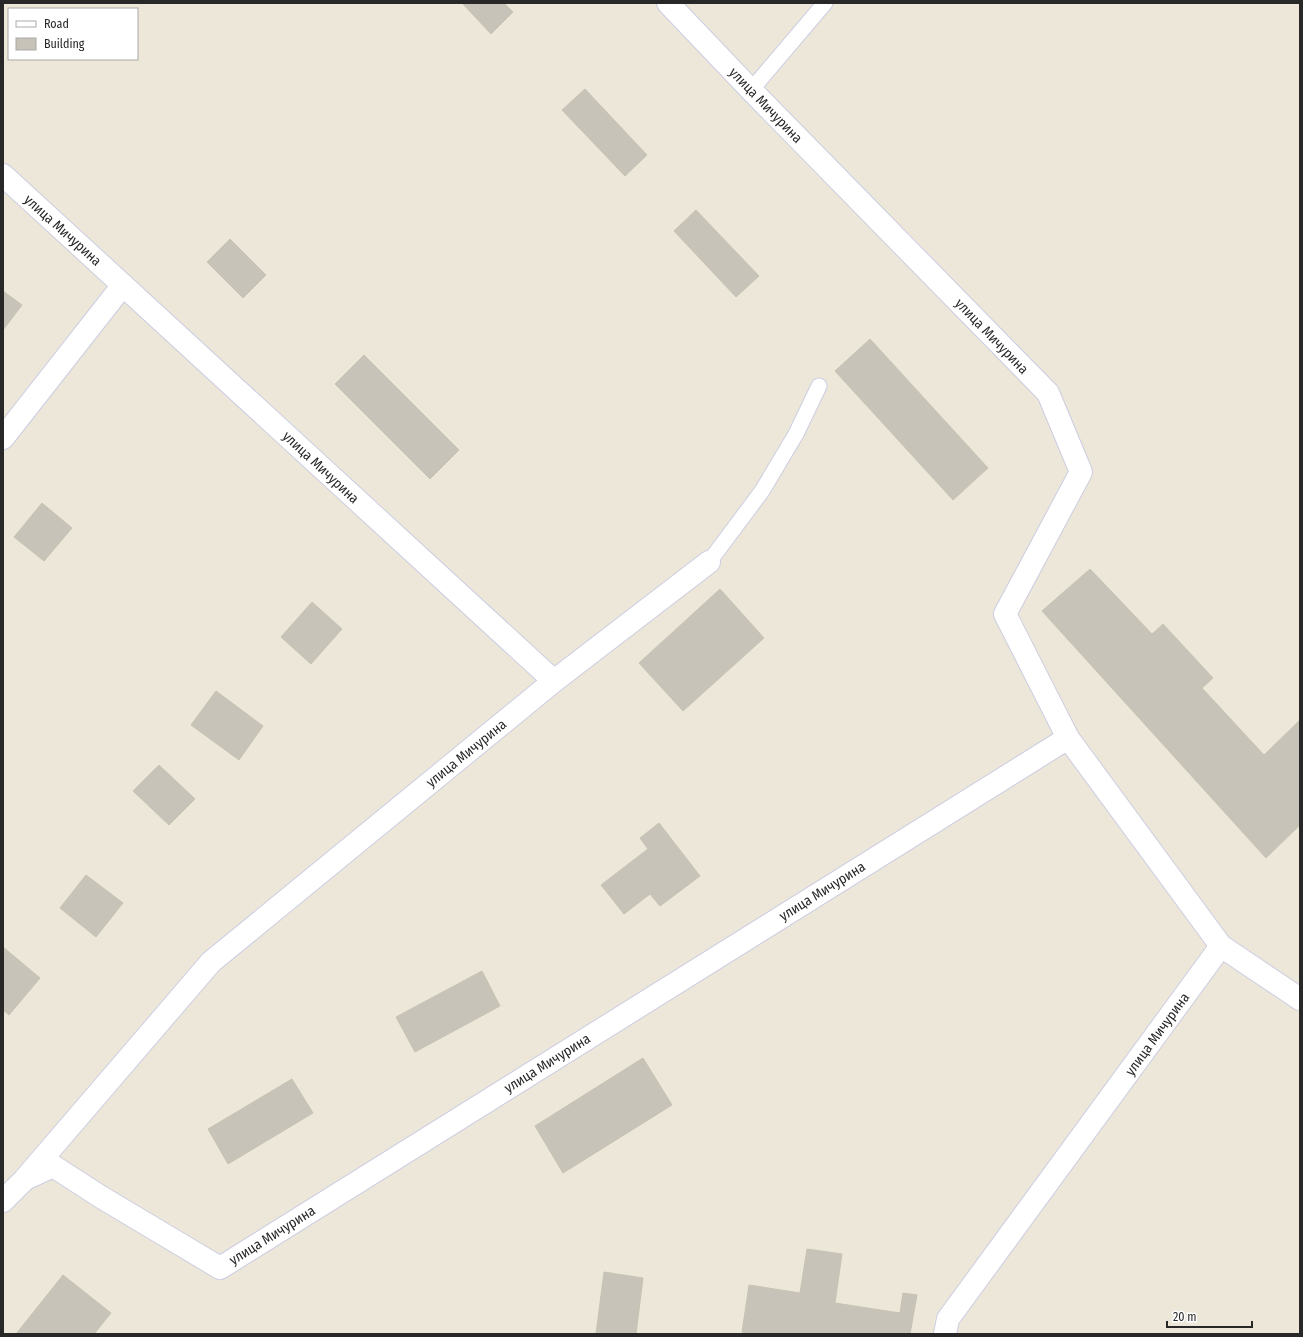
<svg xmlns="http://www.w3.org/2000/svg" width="1303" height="1337" viewBox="0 0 1303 1337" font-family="'Fira Sans Condensed',sans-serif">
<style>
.building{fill:#c7c3b8;stroke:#c7c3b2}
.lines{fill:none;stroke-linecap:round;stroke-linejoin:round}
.lane-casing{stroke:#cdcde3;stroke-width:17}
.street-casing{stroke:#cdcde3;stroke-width:24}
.lane{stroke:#fff;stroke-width:15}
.street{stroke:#fff;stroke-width:22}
.labels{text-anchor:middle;stroke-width:3.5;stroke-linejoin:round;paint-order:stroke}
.street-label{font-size:14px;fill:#282828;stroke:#fff}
</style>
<rect width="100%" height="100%" fill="#ece7d8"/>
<!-- building -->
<g class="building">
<polygon points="462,3 504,3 513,12 491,34"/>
<polygon points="585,89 647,155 625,176 562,110"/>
<polygon points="696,210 759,276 736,297 674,231"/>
<polygon points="230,239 266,275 243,298 207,262"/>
<polygon points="3,291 22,305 3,330"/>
<polygon points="870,339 988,468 953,500 835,371"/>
<polygon points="364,355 459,450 430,479 335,384"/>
<polygon points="42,503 72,528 44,561 14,537"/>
<polygon points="1090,569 1152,634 1163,624 1213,678 1202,688 1264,755 1300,720 1300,825 1266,858 1042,611"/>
<polygon points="720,589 764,638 683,711 639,663"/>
<polygon points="312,602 342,629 311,664 281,637"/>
<polygon points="216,691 263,726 239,760 191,725"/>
<polygon points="159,765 195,799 169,825 133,791"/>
<polygon points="659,823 700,876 660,906 650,894 624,914 601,885 648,849 640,838"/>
<polygon points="86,875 123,903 96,937 60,908"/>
<polygon points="3,947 40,978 9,1015 3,1010"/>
<polygon points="482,971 500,1006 415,1052 396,1017"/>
<polygon points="643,1058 672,1105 563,1173 535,1126"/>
<polygon points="292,1079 313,1113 228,1164 208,1129"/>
<polygon points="807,1249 842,1254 835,1303 900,1313 903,1293 917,1295 910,1334 754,1334 742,1332 749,1285 800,1293"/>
<polygon points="604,1272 643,1278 636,1334 596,1334"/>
<polygon points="63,1275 111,1313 94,1334 16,1334"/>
</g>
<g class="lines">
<defs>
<g id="lane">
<polyline points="751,90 825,3"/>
<polyline points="709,562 762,491 796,434 819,386"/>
</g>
<g id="street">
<polyline points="668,3 751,90 1048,393 1081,472 1005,614 1068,738 1221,946 1300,999"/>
<polyline points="3,175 554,681 211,962 24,1180 3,1201"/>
<polyline points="3,438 123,285"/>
<polyline points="554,681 709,562"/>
<polyline points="27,1178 53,1166 101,1197 220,1268 1068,738"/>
<polyline points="945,1334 948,1319 1221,946"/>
</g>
</defs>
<!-- lane casing -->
<use href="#lane" class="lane-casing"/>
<!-- street casing -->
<use href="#street" class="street-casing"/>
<!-- lane -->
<use href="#lane" class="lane"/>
<!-- street -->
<use href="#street" class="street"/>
</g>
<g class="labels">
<!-- street labels -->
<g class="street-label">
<text transform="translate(766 105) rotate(46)" y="5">улица Мичурина</text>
<text transform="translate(63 230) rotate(42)" y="5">улица Мичурина</text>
<text transform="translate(992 336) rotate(46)" y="5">улица Мичурина</text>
<text transform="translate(321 467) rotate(43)" y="5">улица Мичурина</text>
<text transform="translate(466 753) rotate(-39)" y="5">улица Мичурина</text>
<text transform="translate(822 891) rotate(-32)" y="5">улица Мичурина</text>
<text transform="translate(1157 1034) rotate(-54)" y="5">улица Мичурина</text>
<text transform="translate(547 1063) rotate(-32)" y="5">улица Мичурина</text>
<text transform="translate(272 1235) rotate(-32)" y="5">улица Мичурина</text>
</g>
</g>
<!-- border -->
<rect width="1303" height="1337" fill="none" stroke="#282828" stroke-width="8"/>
<!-- legend -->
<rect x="8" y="8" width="130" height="52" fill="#ffffff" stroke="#a9a9a9"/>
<rect x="16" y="21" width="20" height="6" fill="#ffffff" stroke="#a9a9a9"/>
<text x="44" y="28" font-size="12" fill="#282828">Road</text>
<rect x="16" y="38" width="20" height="12" fill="#c7c3b8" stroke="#a9a9a9"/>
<text x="44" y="48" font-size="12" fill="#282828">Building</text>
<!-- scale -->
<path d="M1167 1321v6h85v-6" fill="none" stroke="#282828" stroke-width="2"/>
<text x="1173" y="1321" font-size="12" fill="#282828" stroke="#ffffff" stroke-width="3" paint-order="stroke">20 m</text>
</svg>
